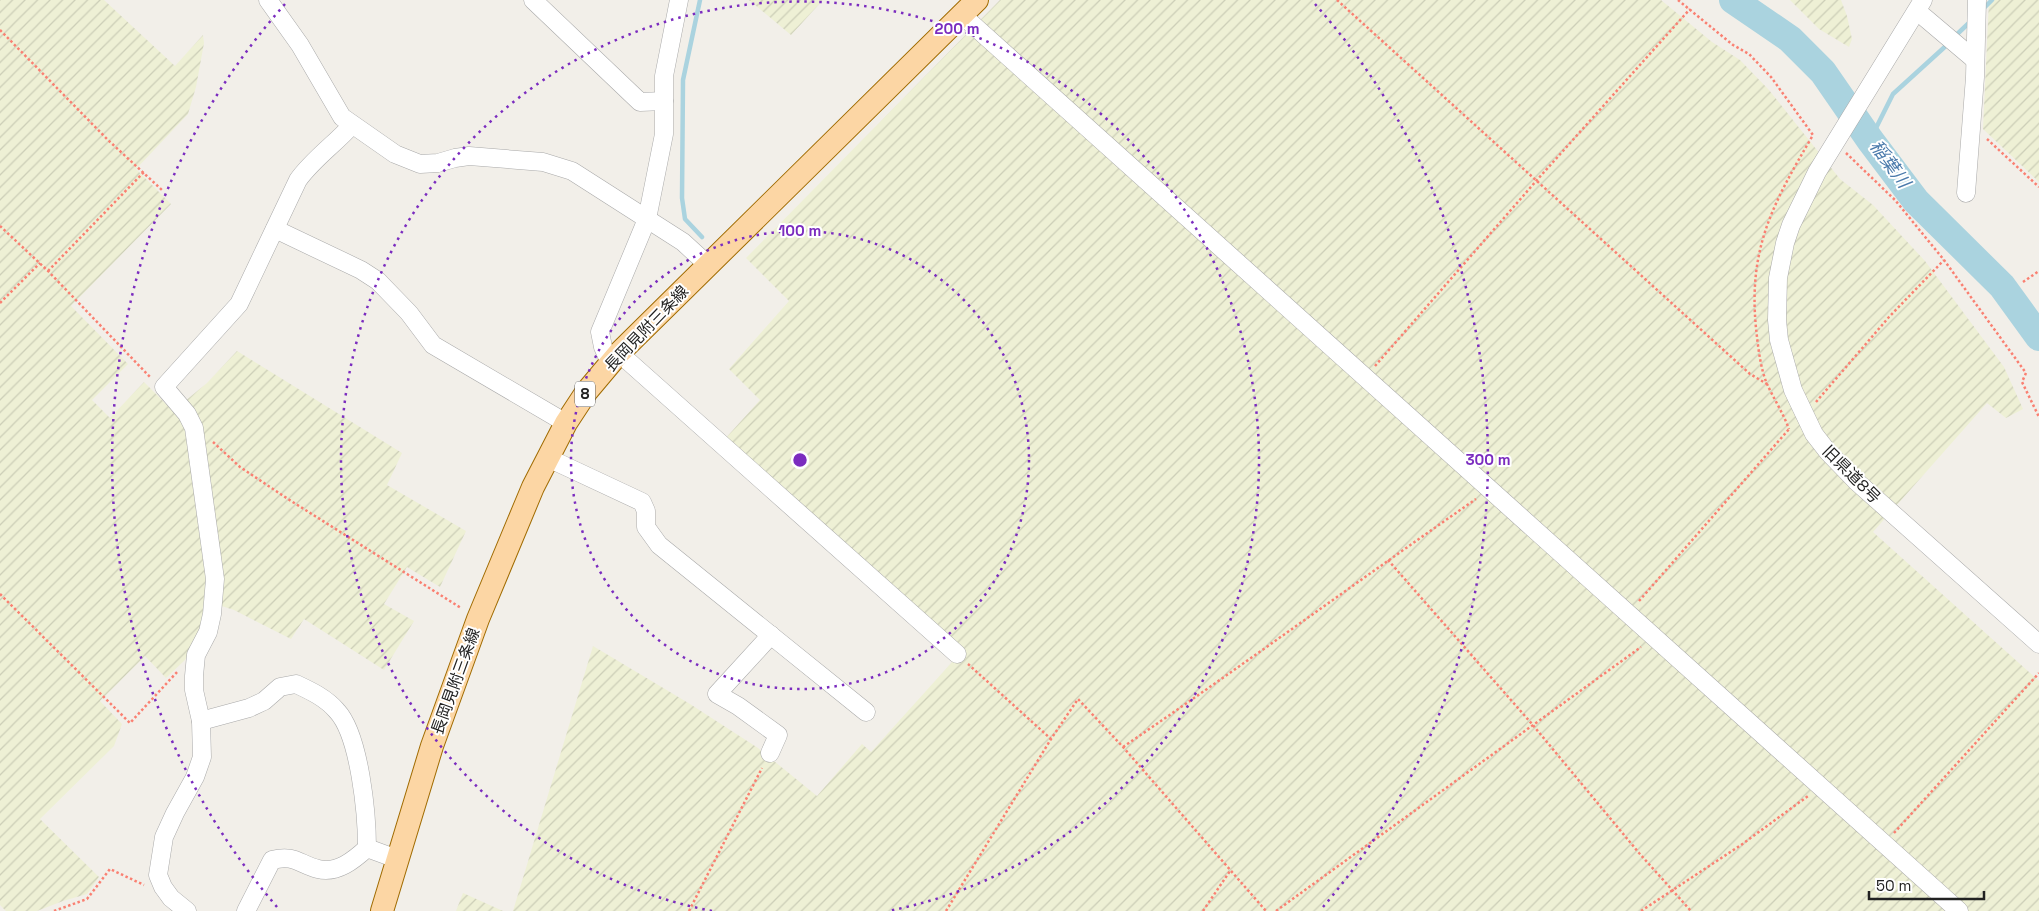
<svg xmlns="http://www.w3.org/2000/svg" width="2039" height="911" viewBox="0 0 2039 911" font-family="'Space Grotesk','Noto Sans JP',sans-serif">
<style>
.farmland{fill:url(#farmland-furrows)}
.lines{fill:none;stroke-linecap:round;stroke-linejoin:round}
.stream{stroke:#aad3df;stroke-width:4.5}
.river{stroke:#aad3df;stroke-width:28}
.minor-casing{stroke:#a9a9a9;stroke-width:19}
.major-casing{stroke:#a06b00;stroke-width:24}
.path{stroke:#fa8072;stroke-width:2.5;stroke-dasharray:2.5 2.5;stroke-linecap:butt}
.minor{stroke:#fff;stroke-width:18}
.major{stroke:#fcd6a4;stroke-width:22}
.ring{fill:none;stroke:#7b2cbf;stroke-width:2.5;stroke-dasharray:2.5 5}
.labels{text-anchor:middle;stroke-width:4;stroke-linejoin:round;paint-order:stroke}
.shield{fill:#fff;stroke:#646464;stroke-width:1}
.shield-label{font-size:15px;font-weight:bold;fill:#222}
.street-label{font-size:16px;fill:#222;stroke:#fff}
.water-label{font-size:18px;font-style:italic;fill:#4a7aab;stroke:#fff}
.centre{fill:#7b2cbf;stroke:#fff;stroke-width:2.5}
.ring-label{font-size:15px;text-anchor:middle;font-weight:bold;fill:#7b2cbf;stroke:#fff;stroke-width:4;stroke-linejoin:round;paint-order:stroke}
</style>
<defs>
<pattern id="farmland-furrows" width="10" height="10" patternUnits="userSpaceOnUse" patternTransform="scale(1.25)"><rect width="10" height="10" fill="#eef0d5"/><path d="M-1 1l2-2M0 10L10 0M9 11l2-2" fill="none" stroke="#ccceb7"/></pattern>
</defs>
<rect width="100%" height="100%" fill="#f2efe9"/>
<!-- farmland -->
<g class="farmland">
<polygon points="0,0 104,0 175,66 203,35 204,43 196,87 188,114 136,169 171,204 71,306 128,364 92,400 110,418 144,382 173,411 207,383 237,351 402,453 387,485 466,531 440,587 407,567 384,604 414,621 384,670 304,619 291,639 234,610 209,602 193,648 185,660 166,678 145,656 100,701 122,724 114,746 40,819 99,877 87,894 63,901 37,911 6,911 0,905"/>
<polygon points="749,0 823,0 791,35"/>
<polygon points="1000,0 1661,0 1712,42 1740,60 1769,90 1840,179 1873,205 1925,261 2004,367 2023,409 2006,418 1987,403 1873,532 2039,681 2039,911 513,911 593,646 690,704 758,748 817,796 862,744 871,752 962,651 724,440 760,400 729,369 789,301 746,258"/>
<polygon points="1790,0 1841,0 1847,16 1852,39 1849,47 1819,29"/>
<polygon points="1989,0 2039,0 2039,182 1983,129"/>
<polygon points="463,893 503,911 456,911"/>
</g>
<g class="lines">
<!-- stream -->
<g class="stream">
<polyline points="700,0 683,80 682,198 685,219 702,237"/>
<polyline points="1982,10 1992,0"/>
<polyline points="1953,38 1971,21"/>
<polyline points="1870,140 1893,94 1948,44"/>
</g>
<!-- river -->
<polyline class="river" points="1733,0 1790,39 1823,72 1870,140 1916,201 2002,286 2039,337"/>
<defs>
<g id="minor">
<polyline points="268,0 300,45 342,117 395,154 420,164 438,163 455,158 469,156 543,162 572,171 683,242 708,265"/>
<polyline points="533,0 640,102 664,101"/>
<polyline points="1923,0 1817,172 1791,225 1785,243 1778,278 1777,320 1779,340 1793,390 1814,434 1828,452 1857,482 2039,644"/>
<polyline points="1917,11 1975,60"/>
<polyline points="962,15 1959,911"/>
<polyline points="1966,193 1975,77 1977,0"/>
<polyline points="275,229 361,270 378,281 409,313 433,345 566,423"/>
<polyline points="619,353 957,654"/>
<polyline points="610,363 603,347 600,332 647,219 664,134 664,76 679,0"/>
<polyline points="548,458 642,502 646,511 646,527 659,545 866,712"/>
<path d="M201 721 249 708 264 701 280 687 296 684C311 691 326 698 337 711 360 736 367 815 367 848"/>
<polyline points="770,753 778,735 738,706 717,694 771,635"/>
<path d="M187 911 171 898 163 887 158 875 164 837 175 813 195 777 202 757 201 721 194 690V676L196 655 208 632 212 614 215 579 194 428 187 414 164 387 239 304 298 180C313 159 335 144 352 125"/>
<path d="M246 911 272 860C294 854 299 864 318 869 337 874 354 860 367 848L397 859"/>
</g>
<polyline id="major" points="382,911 432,746 478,619 533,487 566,423 587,391 619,353 977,0"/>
</defs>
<!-- minor casing -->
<use href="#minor" class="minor-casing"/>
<!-- major casing -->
<use href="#major" class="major-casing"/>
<!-- path -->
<g class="path">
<polyline points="1337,0 1750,374 1767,384"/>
<path d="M1678 0 1733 45 1749 54 1771 77 1813 135C1774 202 1748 247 1756 328 1758 346 1760 367 1767 384 1774 399 1783 413 1789 429"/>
<polyline points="0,30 108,140 162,190"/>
<polyline points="1987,139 2039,187"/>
<polyline points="1846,153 1895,200 1944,260 2026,373 2022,382 2039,417"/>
<polyline points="0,226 48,271 150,377"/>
<polyline points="48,271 144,172"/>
<polyline points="2023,282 2039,271"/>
<polyline points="0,303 40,263"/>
<polyline points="1375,366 1537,180 1690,9"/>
<polyline points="1816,402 1889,317 1944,260"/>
<polyline points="213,442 240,467 288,499 461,608"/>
<polyline points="1388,560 1532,724 1639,853 1691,911"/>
<polyline points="0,594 130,723 178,671"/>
<polyline points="1639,601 1790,428"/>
<polyline points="968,664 1051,739"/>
<path d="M1123 747C1242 666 1358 581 1476 499"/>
<polyline points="1894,833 2039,673"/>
<polyline points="54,911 87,899 110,869 144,885"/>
<polyline points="689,911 762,768"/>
<polyline points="946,911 1051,739 1078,699 1123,747 1266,911"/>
<polyline points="1203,911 1230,871"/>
<polyline points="1276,911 1641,647"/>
<polyline points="1641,911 1741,845 1808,796"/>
</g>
<!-- minor -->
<use href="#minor" class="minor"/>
<!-- major -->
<use href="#major" class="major"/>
</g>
<!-- distance rings -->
<g class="ring">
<circle cx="800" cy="460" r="229"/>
<path d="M712 911A459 459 0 1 1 888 911"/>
<path d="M277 907A688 688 0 0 1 285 4M1315 4A688 688 0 0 1 1323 907"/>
</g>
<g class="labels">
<!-- shield labels -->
<rect class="shield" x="575" y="381.5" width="20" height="25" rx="4"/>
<g class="shield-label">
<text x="585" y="399">8</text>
</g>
<!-- street labels -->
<g class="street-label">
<text transform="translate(646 328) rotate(-46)" y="6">長岡見附三条線</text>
<text transform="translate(1852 474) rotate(45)" y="6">旧県道8号</text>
<text transform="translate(455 681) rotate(-70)" y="6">長岡見附三条線</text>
</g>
<!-- water labels -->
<g class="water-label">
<text transform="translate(1890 164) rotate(54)" y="6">稲葉川</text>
</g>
</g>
<circle cx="800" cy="460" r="8" class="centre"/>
<g class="ring-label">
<text x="957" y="34">200 m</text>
<text x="800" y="236">100 m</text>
<text x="1488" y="465">300 m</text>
</g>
<!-- scale -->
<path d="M1869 891v8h115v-8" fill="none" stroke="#222222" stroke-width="2.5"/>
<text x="1876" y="891" font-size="15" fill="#222222" stroke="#ffffff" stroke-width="4" paint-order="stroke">50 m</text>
</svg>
